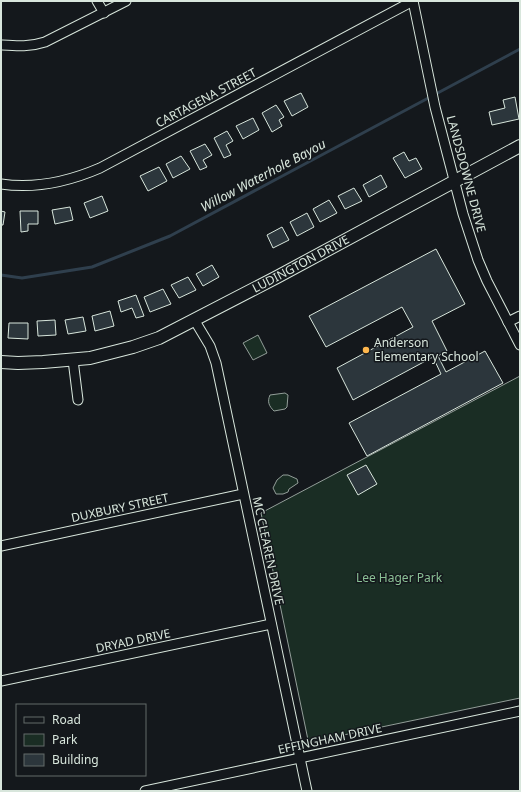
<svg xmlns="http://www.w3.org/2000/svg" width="521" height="792" viewBox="0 0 521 792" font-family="'Noto Sans',sans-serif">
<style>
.green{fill:#1a2d24;stroke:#939e99}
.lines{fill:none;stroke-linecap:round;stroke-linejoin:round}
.stream{stroke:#2f3f4d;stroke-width:3}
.building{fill:#2c363c;stroke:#d8e6dc}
.street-casing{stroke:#d8e6dc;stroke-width:11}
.secondary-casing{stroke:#d8e6dc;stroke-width:14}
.street{stroke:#14181c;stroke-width:9}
.secondary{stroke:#14181c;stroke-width:12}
.poi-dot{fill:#ffb74d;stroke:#14181c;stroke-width:1.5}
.labels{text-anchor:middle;stroke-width:3;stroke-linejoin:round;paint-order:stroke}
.street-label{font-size:12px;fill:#d8e6dc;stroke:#14181c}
.poi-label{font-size:12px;fill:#d8e6dc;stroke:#14181c;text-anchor:start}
.park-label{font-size:12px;fill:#8ac095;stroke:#14181c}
.water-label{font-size:13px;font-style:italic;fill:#d8e6dc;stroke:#14181c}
</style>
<rect width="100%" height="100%" fill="#14181c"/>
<!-- green -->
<g class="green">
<polygon points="258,335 267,353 253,360 243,343"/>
<polygon points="520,376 520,698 310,742 308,740 307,735 261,513"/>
<path d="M285 393 288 395 287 407 285 409 274 411C269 406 267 402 270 395Z"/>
<polygon points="283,475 288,475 297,479 298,483 289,489 288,492 283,494 276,494 273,488 277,480"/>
</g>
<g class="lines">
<!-- stream -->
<polyline class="stream" points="1,275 22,278 92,267 170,236 520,49"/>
</g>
<!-- building -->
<g class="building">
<polygon points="301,93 308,107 292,116 284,101"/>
<polygon points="515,97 519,119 492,125 489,112 505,108 503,100"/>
<polygon points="276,105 284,117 279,120 282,126 272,132 262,113"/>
<polygon points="253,118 259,130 243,139 236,126"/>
<polygon points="227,131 233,141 226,145 231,155 224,158 214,138"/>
<polygon points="205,144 212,155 203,160 207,167 200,170 190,151"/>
<polygon points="404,152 409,161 416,158 422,169 405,178 393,158"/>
<polygon points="181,156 190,169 173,178 166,164"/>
<polygon points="159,167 167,181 148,191 140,176"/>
<polygon points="381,175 387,187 369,197 363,185"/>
<polygon points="354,188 362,201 345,209 338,196"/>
<polygon points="102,196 108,211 90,218 84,203"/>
<polygon points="329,200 337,213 320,222 313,209"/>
<polygon points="70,207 73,220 55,224 52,210"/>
<polygon points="1,211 5,212 3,225 1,225"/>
<polygon points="20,211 38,211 38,224 28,224 28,231 21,232"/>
<polygon points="307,213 314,227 297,236 290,222"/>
<polygon points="282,227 289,240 273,248 267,235"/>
<polygon points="436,249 465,304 432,321 447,351 438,356 446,372 485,351 503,383 367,456 349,423 441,374 433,357 353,400 337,368 413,327 402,307 326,347 309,316"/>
<polygon points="212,265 219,277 203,286 196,274"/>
<polygon points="188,277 196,290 179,298 171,285"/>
<polygon points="163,289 171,304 150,312 144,297"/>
<polygon points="136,295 144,316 136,318 132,308 121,312 118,301"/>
<polygon points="110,311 114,326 95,331 92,316"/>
<polygon points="83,317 86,331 68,334 65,320"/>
<polygon points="55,320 56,335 38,336 37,321"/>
<polygon points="9,323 28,323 28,339 8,338"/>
<polygon points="366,465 377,484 358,495 347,475"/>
</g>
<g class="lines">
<defs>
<g id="street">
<polyline points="97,1 104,13"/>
<polyline points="413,1 435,107 463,214 478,260 487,281 520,345"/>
<path d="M1 45C17 46 30 47 45 42L126 1"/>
<path d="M1 184C35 189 70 181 100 168L413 1"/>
<polyline points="195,321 210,346 216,363 307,791"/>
<polyline points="508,322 520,316"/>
<polyline points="73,360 78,400"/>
<polyline points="1,546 243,494"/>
<polyline points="1,681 271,624"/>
<polyline points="145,791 520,711"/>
</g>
<g id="secondary">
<path id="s1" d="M1 362 18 363 43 362 90 358 133 347 159 338 277 277 520 146"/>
</g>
</defs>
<!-- street casing -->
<use href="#street" class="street-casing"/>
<!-- secondary casing -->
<use href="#secondary" class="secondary-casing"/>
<!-- street -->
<use href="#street" class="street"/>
<!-- secondary -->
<use href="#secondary" class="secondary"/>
</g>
<!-- markers -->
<circle class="poi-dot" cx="366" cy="350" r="4"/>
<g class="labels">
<!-- street labels -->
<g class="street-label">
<text transform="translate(206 98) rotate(-28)" y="4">CARTAGENA STREET</text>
<text transform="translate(466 174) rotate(75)" y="4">LANDSDOWNE DRIVE</text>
<text dy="4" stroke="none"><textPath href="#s1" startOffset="321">LUDINGTON DRIVE</textPath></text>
<text transform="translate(120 508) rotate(-12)" y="4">DUXBURY STREET</text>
<text transform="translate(268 551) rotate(78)" y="4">MC CLEAREN DRIVE</text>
<text transform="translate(133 641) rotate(-12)" y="4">DRYAD DRIVE</text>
<text transform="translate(330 739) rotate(-12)" y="4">EFFINGHAM DRIVE</text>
</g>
<!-- poi labels -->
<g class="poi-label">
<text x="374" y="347">Anderson<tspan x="374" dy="14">Elementary School</tspan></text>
</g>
<!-- park labels -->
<g class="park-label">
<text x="399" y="582">Lee Hager Park</text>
</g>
<!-- water labels -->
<g class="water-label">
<text transform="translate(263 175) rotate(-28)" y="5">Willow Waterhole Bayou</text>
</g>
</g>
<!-- border -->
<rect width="521" height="792" fill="none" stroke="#d8e6dc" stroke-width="4"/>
<!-- legend -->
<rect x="16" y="704" width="130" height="72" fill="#14181c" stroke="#626a69"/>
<rect x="24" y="717" width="20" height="6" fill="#14181c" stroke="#626a69"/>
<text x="52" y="724" font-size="12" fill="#d8e6dc">Road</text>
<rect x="24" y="734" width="20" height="12" fill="#1a2d24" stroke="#626a69"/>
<text x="52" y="744" font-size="12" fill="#d8e6dc">Park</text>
<rect x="24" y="754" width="20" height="12" fill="#2c363c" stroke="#626a69"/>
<text x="52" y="764" font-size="12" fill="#d8e6dc">Building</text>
</svg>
